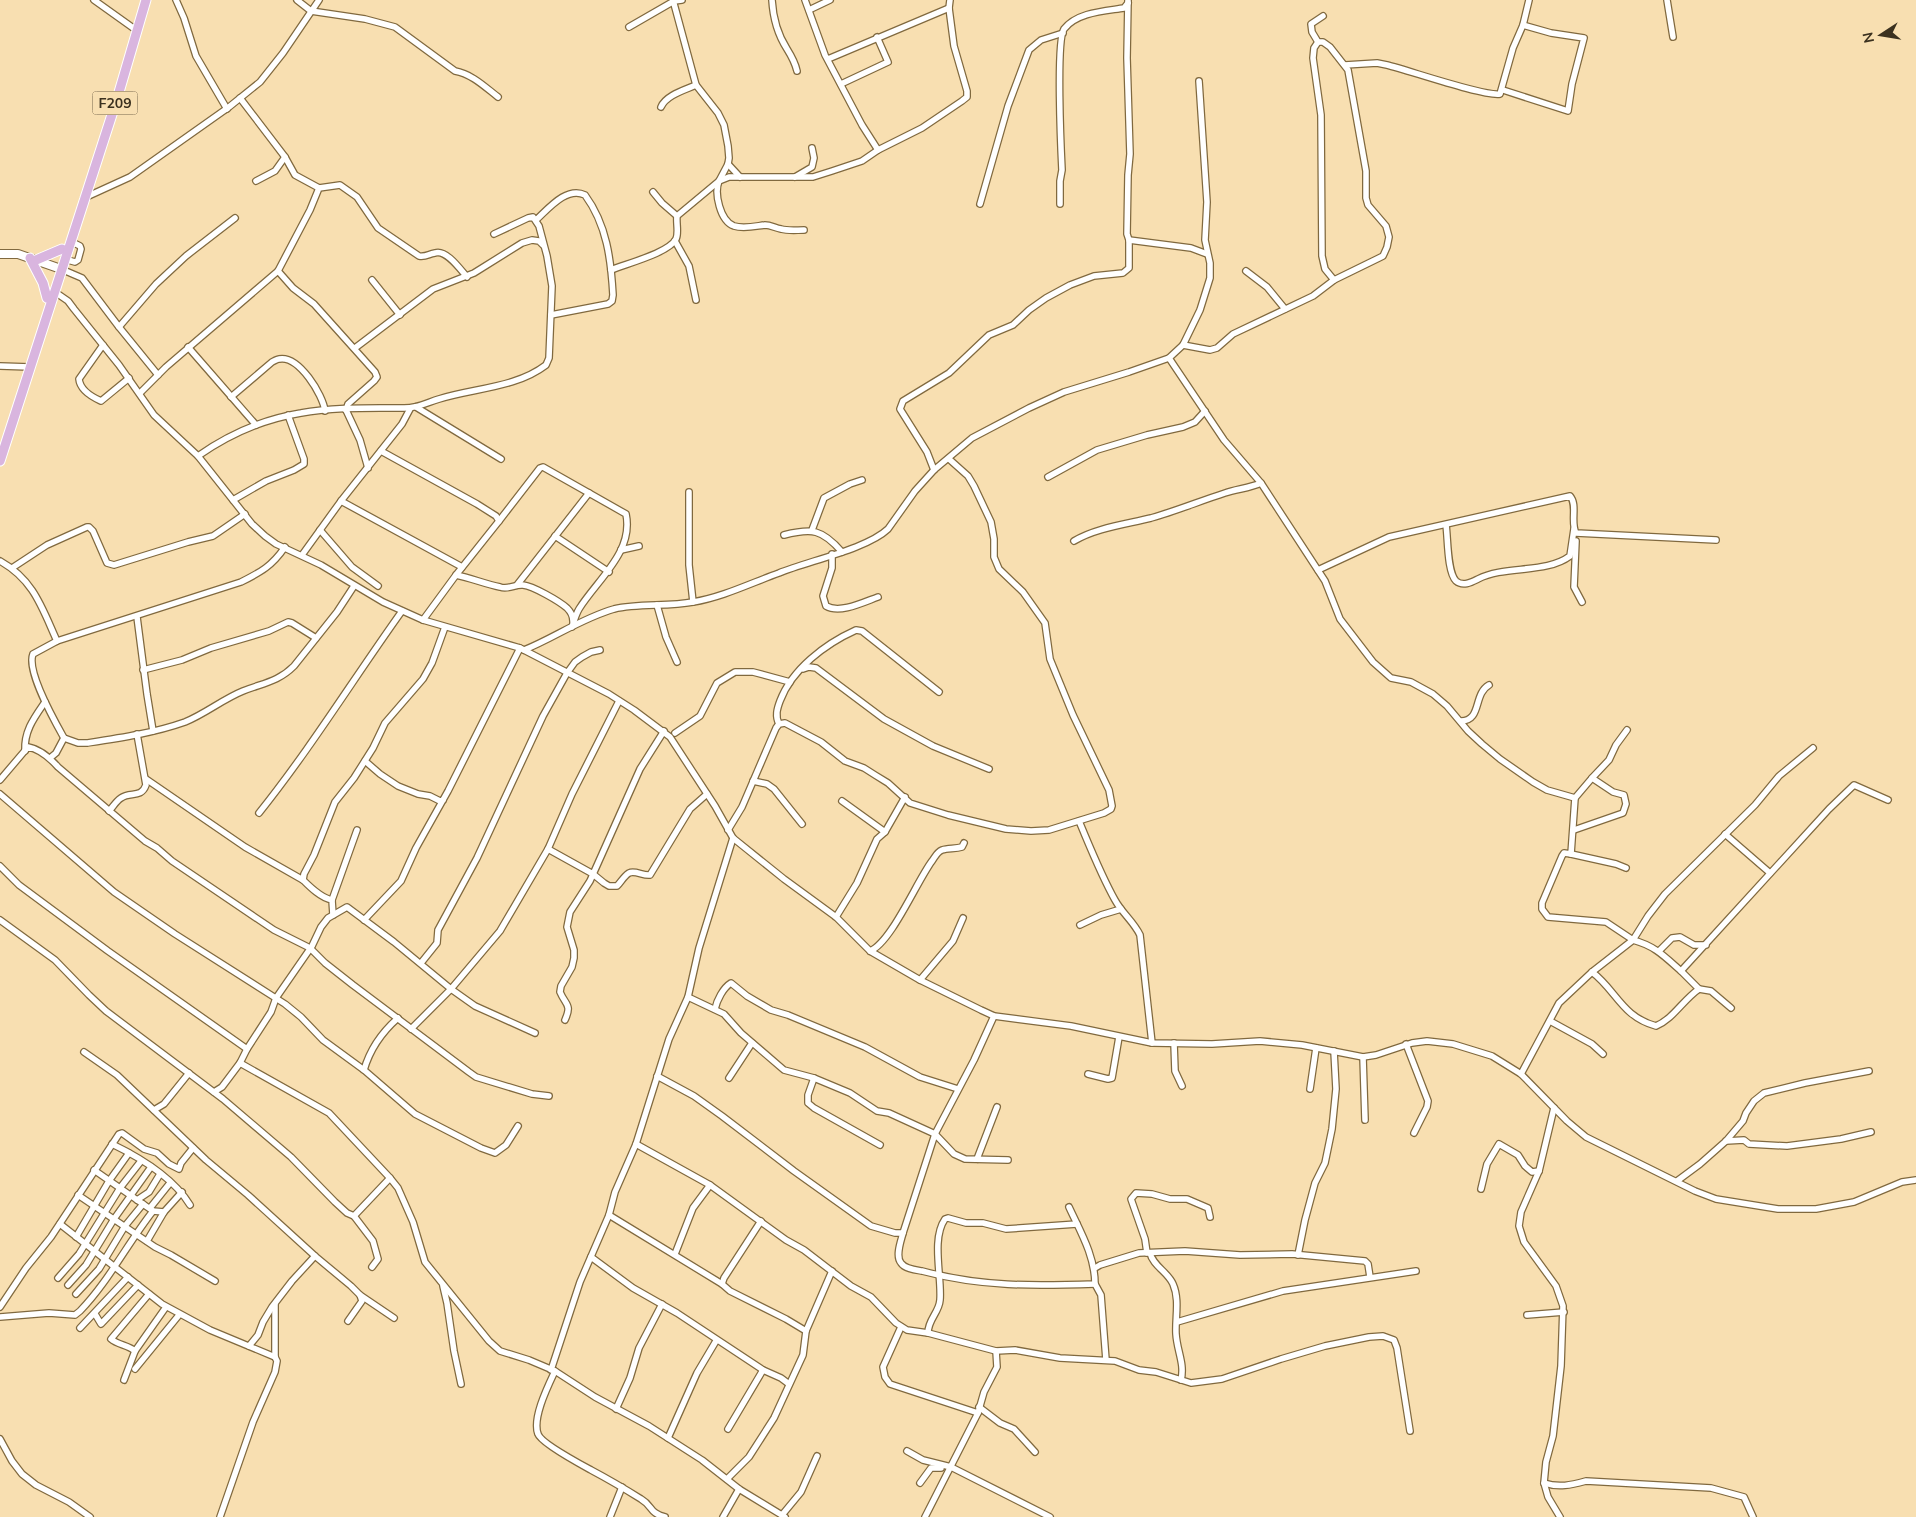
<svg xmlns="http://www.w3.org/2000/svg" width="1916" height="1517" viewBox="0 0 1916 1517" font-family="Mulish,sans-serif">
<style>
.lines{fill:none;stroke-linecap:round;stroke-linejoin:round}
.street-casing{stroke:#80693f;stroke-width:8}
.secondary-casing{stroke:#80693f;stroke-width:10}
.primary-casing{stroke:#fff;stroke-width:11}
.street{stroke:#fff;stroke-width:5.5}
.secondary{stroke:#fff;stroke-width:8}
.primary{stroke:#d9b5df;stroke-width:9}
.labels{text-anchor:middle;stroke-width:5;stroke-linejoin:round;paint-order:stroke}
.shield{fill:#f8dfb1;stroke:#74654b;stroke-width:1}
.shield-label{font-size:14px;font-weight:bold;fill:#3b311f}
</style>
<rect width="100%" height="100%" fill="#f8dfb1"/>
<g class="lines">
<defs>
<g id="street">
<polyline points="94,0 136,30"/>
<polyline points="176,0 184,18 196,56 227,109"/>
<path d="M297 0 311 11 365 19 395 27 455 71C472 74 485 87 498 97"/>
<path d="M772 0C773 17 778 35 787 49 792 57 795 62 797 71"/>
<polyline points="805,0 825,55 862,125 878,150"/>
<polyline points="1667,0 1673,37"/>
<polyline points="809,10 830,0"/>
<polyline points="629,27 674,1 682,0"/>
<polyline points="1318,42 1314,48 1313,58 1321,115 1322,256 1325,269 1334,280"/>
<polyline points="828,59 949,8"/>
<path d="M1345 65 1377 63 1387 65C1408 70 1485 97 1500 94L1513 48 1523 25 1529 0"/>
<polyline points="841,84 888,62 877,37"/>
<polyline points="1503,90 1568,111 1572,84 1584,38 1551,33 1523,25"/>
<polyline points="240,98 285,157 295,175 319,188"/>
<path d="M661 107C666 95 685 90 696 85"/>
<polyline points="728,164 740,177"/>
<polyline points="795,177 812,167 814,158 812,148"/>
<polyline points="256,181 275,171 285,157"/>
<polyline points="653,192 662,203 677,216"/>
<polyline points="84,198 130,177 229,107 260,82 283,53 319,0"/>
<polyline points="980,204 1008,106 1029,50 1041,40 1063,33"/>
<path d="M1060 204V181L1062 170C1061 150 1056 41 1064 29 1077 12 1106 11 1124 8L1128 3"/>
<path d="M536 220C549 208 567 186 585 195 607 225 611 260 613 295L612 301 608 304 551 315"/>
<path d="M804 230C796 230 788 231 781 229 775 228 771 225 765 225 756 226 744 229 734 226 720 221 714 193 719 181L729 177H813L832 171 862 161 878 150 922 128 962 101 967 97V91L954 46 949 8 950 0"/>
<polyline points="1129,240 1191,248 1207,254"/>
<polyline points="675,241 689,266 696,300"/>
<polyline points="64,259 75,262 78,260 81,249 80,246 70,241"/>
<polyline points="61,269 82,278 119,327 158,375"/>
<path d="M611 270C625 264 669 253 676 239 679 233 676 223 677 216L719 181 728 164 729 158 728 146 724 125 718 113 696 85 673 0"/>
<polyline points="278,271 293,288 314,304 375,372 377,377 374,381 348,404 346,410"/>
<polyline points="1246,271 1267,287 1285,309"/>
<polyline points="372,280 400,315"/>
<polyline points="55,292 68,301 74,309 119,365 154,415 198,456 252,524 265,536 276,544 321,565 383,602 423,620 520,648 609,694 634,710 670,737 715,806 733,838 784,879 836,917 870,951 920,980 981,1010 994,1016 1071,1026 1152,1043 1212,1044 1260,1041 1302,1045 1363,1057 1376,1055 1412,1043 1427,1041 1453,1044 1492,1056 1521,1074 1567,1121 1586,1137 1695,1191 1716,1199 1778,1209 1816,1209 1854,1202 1902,1182 1916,1180"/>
<polyline points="119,327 156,284 186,256 235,218"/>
<path d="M103 345 79 379C80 390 92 397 101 401L129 378"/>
<polyline points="1183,345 1210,350 1217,348 1233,334 1313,296 1334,280 1379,258 1383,256 1387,247 1389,237 1386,226 1368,205 1366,198 1366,171 1348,70 1330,47 1323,42 1318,42 1312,32 1311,24 1323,16"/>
<polyline points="188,347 256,425"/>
<polyline points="355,348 433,289 474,273 522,243 532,240 539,241 543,245"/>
<polyline points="1169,358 1224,440 1261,483"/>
<polyline points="0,366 30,367"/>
<path d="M140 393 166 367 278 271 310 210 319 188 340 185 357 197 378 228 419 256C427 257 428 254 435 253 446 249 460 269 467 277"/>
<path d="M231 397 272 362C274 361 277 359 279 359 299 355 323 395 325 411"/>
<polyline points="416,407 501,459"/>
<polyline points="346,410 360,440 368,468"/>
<polyline points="381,451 477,504 496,516 499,521 456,575 423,620"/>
<path d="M198 456C228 435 264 419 301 413 331 407 370 408 401 408 415 409 426 403 439 399 474 388 516 388 546 365L549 358 552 286 547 256 539 226 533 217 528 218 494 234"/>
<polyline points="934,470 927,452 900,409 903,401 949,373 989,335 1013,325 1029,310 1046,298 1070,285 1094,276 1123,273 1129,268 1129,240 1127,234 1128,175 1130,154 1127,58 1128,0"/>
<polyline points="1048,477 1097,450 1147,435 1183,427 1195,422 1205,411"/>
<polyline points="689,492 689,565 693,602"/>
<polyline points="233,500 266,481 294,470 304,464 304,459 288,415"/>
<polyline points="341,501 462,567"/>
<path d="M499 521 540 468 543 467 626 514C634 552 597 580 579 609 576 614 574 621 572 627"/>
<path d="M1446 525C1448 538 1447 572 1456 581 1463 587 1472 582 1478 579 1505 565 1546 574 1570 556L1574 529"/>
<polyline points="320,530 352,567 378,586"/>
<polyline points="812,530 824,498 850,484 862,480"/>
<path d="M784 535C812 528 822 529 842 552"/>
<polyline points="555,536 609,572"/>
<path d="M1074 541C1095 528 1127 524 1151 518 1176 511 1200 501 1225 493 1237 489 1250 488 1261 483L1325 581 1340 619 1373 662 1391 678 1411 682 1433 694 1447 706 1468 731 1482 744 1500 759 1533 782 1547 790 1575 798 1571 854 1564 853 1562 856 1542 903V909L1548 917 1606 922 1633 940 1648 916 1665 894 1755 805 1779 776 1813 748"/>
<polyline points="1576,541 1574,587 1582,602"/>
<path d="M285 547C272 566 261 572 241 582L57 641 33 654C26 671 55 722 64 738L78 743H87C120 738 154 733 185 722 205 714 223 699 243 691 263 683 278 682 294 666L337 612 354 586"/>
<polyline points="621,550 639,546"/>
<path d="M832 554V568L823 596 826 606C840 614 864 602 878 597"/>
<polyline points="302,555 341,501 402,424 410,409"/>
<path d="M0 561C34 580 42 608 57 641"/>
<polyline points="12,568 47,545 87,527 89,527 93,531 107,563 114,565 188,542 213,536 245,514"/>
<path d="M1318 570 1389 537 1570 496C1578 505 1570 522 1576 533L1716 540"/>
<path d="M456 575C471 578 485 584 500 587 509 590 515 584 523 585 533 586 559 601 567 608 571 612 573 616 573 621"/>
<polyline points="517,585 589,493"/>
<polyline points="657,605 666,637 677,662"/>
<polyline points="137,617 147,694 153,731"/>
<path d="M524 650C554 638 582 618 614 609 639 603 667 607 693 602 723 597 751 583 779 573 808 561 867 549 888 529L915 491 934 470 972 438 1029 408 1064 392 1129 372 1169 358 1183 345 1200 310 1210 278V263L1205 240 1207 202 1199 81"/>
<polyline points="803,669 809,667 816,668 884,719 933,746 989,769"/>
<polyline points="143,670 182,660 211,648 269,631 288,622 292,623 316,638"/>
<path d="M1461 721C1482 721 1473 694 1489 685"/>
<path d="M779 724C775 716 777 709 780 701 792 669 825 644 856 630L862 631 939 692"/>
<polyline points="675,733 700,716 717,683 735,672 753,672 790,682"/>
<path d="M25 751C24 731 34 718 45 702"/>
<polyline points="50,758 56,753 64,738"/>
<polyline points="365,761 380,774 398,786 418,794 430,796 440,801 443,800"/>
<polyline points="1592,778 1609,760 1616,745 1627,730"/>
<polyline points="146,779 245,847 303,880"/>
<path d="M0 780 28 747C40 749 50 758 58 767L145 841 157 848 172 861 274 930 310 948 325 963 353 985 469 1072 476 1077 532 1094 549 1096"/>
<polyline points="753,781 767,784 774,789 802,824"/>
<polyline points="0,794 114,892 175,934 285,1004 301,1017 323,1040 364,1070 415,1114 481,1148 495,1153 506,1145 518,1126"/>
<polyline points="842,801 885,832"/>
<path d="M109 811C113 807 116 801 121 798 130 791 141 799 146 785L137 734"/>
<path d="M259 813C311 748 354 678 402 611"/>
<path d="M1079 821C1090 847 1101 875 1115 900 1122 913 1134 922 1140 935L1152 1043"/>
<polyline points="728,830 742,807 776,728 779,724 785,723 821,742 845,761 864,768 875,775 888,783 910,803 948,815 1006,829 1031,831 1049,830 1104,813 1111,809 1112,806 1109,790 1073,715 1050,659 1045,623 1023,592 999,569 994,557 994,539 991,522 974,486 968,476 949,459"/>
<polyline points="1574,830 1623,813 1626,804 1624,795 1613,792 1592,778 1575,798"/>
<polyline points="1725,834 1770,873"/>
<path d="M548 849 593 874 604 883 609 886H617C621 882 624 876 629 873 635 870 643 876 650 875L690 809 707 794"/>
<polyline points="1571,854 1616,864 1626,868"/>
<polyline points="0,866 19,885 108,951 247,1049"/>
<polyline points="332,900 357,830"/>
<path d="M333 915 332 900C321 898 310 887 303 880L304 874 314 855 335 802 354 778 373 748 385 723 423 679 432 663 445 627"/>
<polyline points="836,917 857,883 877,839 885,832 905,797"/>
<polyline points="0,920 55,960 89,995 106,1011 223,1099 291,1157 335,1202 347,1213 354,1216 373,1241 378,1259 372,1267"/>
<polyline points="364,920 401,881 416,848 448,791 520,648"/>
<polyline points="1080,925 1101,915 1121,909"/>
<path d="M870 951C891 943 917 881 932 861 935 857 937 852 942 850 948 848 955 849 962 847L964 843"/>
<polyline points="1659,951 1672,938 1680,937 1694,945 1706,945"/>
<polyline points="421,963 437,943 438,930 477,858 543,716 567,673 575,662 582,657 591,652 600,650"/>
<path d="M1592 972C1616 990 1622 1017 1656 1026 1673 1019 1683 1000 1699 989L1681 971"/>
<polyline points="920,980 953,941 963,918"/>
<polyline points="1699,989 1711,991 1731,1008"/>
<polyline points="688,997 724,1014 741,1033 784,1070 814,1078 850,1093 877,1111 889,1113 935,1134 954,1154 965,1159 1008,1160"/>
<path d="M715 1009C717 1000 723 988 731 983L747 996 771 1010 788 1015 865 1047 920 1077 958 1089"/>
<path d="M565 1020C572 1004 566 1006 560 992L561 986 572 967 574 958V950L567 927 570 912 590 881 640 769 664 731"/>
<polyline points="1550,1021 1592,1044 1603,1054"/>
<polyline points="411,1029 451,989 500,931 548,849 572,794 619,701"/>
<polyline points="1174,1043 1175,1071 1182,1086"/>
<polyline points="1406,1044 1428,1101 1427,1107 1414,1133"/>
<polyline points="84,1052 117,1075 206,1160 248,1195 315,1256 351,1286 360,1295 362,1301 348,1321"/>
<polyline points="1363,1057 1365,1120"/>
<polyline points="240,1063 329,1113 390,1178 398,1188 413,1222 425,1262 489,1341 500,1351 529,1360 555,1371 595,1397 649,1426 702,1460 739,1489 785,1517"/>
<path d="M364 1070C370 1049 381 1033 398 1018"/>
<polyline points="1088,1074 1108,1079 1112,1078 1119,1037"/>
<path d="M1521 1074 1559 1003 1592 972 1633 940C1655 946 1664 956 1681 971L1829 809 1854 785 1888 800"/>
<polyline points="657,1076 694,1096 722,1116 794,1171 871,1226 895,1233 903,1233 935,1134 974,1060 994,1016"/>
<polyline points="729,1078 752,1043"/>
<polyline points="814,1078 808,1095 808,1103 814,1108 880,1145"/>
<polyline points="1310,1089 1316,1048"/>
<polyline points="214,1092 222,1087 240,1063 247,1049 271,1012 276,998 312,946 321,927 328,918 347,907 394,942 451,989 475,1006 535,1033"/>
<polyline points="1554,1108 1539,1171 1521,1212 1519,1226 1524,1242 1556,1286 1563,1306 1561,1366 1553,1436 1546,1462 1544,1483 1548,1497 1560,1517"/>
<polyline points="154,1110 164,1104 189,1073"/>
<polyline points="1726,1141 1744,1140 1749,1144 1787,1146 1841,1139 1871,1132"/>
<path d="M112 1144C141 1158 173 1177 190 1205"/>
<polyline points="636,1144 710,1185 786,1240 804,1250 851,1286 871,1297 896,1323 907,1330 928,1333 996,1351 1015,1350 1060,1358 1115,1361 1139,1370 1156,1372 1191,1383 1222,1379 1281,1359 1325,1346 1369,1337 1383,1336 1394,1340 1397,1348 1410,1431"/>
<polyline points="977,1159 997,1107"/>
<polyline points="94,1170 153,1211 164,1212"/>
<polyline points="1677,1181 1700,1164 1726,1141 1743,1121 1746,1113 1754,1101 1764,1093 1805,1083 1869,1071"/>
<polyline points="1481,1189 1487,1164 1499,1144 1518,1155 1525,1166 1532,1172 1539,1171"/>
<polyline points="78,1195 155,1247 171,1255 215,1281"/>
<polyline points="137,1200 149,1192 160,1174"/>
<polyline points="150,1208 170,1183"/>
<polyline points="609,1215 722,1284"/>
<polyline points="354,1216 390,1178"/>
<polyline points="60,1224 162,1304 210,1330 275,1357 277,1361 275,1372 253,1422 220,1517"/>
<path d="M903 1233C901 1241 895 1256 901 1263 905 1269 916 1270 922 1271 982 1287 1033 1286 1095 1284 1095 1256 1080 1231 1069 1207"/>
<polyline points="76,1237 109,1181 129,1153"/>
<polyline points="147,1241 164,1212 182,1192"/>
<polyline points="1147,1253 1145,1239 1131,1199 1136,1193 1152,1194 1170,1199 1187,1199 1208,1208 1210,1217"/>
<path d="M1150 1253C1153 1266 1168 1272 1173 1284 1180 1300 1175 1318 1176 1334 1177 1351 1185 1364 1181 1380"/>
<polyline points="675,1254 693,1208 710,1185"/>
<polyline points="1298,1255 1305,1220 1315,1183 1325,1163 1332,1129 1336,1089 1334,1051"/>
<polyline points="591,1257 633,1288 677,1313 763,1370 781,1378 789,1384"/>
<polyline points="1095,1268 1100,1265 1139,1253 1185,1251 1240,1255 1292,1254 1365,1261 1368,1264 1370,1277"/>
<polyline points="58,1278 79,1254 120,1188 141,1161"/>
<polyline points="1095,1284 1101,1295 1106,1360"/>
<polyline points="68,1285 86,1265 114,1219 151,1167"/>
<polyline points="443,1286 447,1303 454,1351 461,1384"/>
<polyline points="76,1294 99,1269 125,1226 143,1204"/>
<polyline points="360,1295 394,1318"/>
<polyline points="0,1307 26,1268 51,1237 119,1134 122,1133 144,1149 157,1153 169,1164 179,1169 181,1163 193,1148"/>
<polyline points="95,1314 101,1324 138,1285"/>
<polyline points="1527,1315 1564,1312"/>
<path d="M0 1317 49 1313 75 1315 80 1311C109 1281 127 1244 153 1211"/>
<polyline points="1177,1322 1283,1291 1416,1271"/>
<polyline points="901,1327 883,1367 885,1377 890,1384 978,1413"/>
<polyline points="80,1328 128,1277"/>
<polyline points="806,1331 832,1271"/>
<path d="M928 1333C928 1319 939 1313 940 1300 942 1277 931 1239 945 1219L948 1218 966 1223H983L1006 1229 1077 1224"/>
<polyline points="249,1346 258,1335 263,1322 272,1307 292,1281 315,1256"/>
<path d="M135 1351C128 1345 118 1345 111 1339L149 1294"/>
<polyline points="275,1357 275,1305"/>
<polyline points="135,1369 179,1315"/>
<polyline points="551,1370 580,1282 609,1215 615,1192 636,1144 669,1039 688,997 699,948 733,838"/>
<path d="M555 1371C548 1386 532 1418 538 1434 541 1443 580 1464 591 1470 608 1479 625 1489 641 1499 653 1506 649 1513 665 1517"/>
<polyline points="124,1380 135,1351 166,1307"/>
<polyline points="979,1407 1000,1423 1014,1429 1035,1452"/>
<polyline points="616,1409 630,1378 639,1348 662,1304"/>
<polyline points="728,1429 763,1370"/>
<polyline points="668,1438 697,1373 716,1341"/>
<polyline points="0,1439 12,1461 22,1474 36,1485 69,1502 90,1517"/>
<polyline points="907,1451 923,1460 951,1467 1050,1517"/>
<polyline points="727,1479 749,1457 774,1418 803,1355 806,1331 786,1319 730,1291 722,1284 724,1278 761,1221"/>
<polyline points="920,1483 931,1468 941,1468"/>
<path d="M1544 1483C1559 1488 1571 1485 1586 1481L1711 1488 1744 1497 1753 1517"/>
<polyline points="782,1515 801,1492 817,1456"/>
<polyline points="610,1517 622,1487"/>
<polyline points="723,1517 739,1489"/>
<polyline points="925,1517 978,1413 984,1392 997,1367 996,1351"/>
</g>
<polyline id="secondary" points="0,254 18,254 61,269"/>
<g id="primary">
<polyline points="30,258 43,283 47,298"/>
<polyline points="36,260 62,249"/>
<polyline points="0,461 117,99 146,0"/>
</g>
</defs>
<!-- street casing -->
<use href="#street" class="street-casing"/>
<!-- secondary casing -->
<use href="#secondary" class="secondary-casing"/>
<!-- primary casing -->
<use href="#primary" class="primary-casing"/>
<!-- street -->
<use href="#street" class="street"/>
<!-- secondary -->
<use href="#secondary" class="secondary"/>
<!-- primary -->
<use href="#primary" class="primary"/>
</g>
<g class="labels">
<!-- shield labels -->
<rect class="shield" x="92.5" y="91.5" width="45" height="23" rx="4"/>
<g class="shield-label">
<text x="115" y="108">F209</text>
</g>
</g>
<!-- north arrow -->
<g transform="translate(1881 35) rotate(258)" stroke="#f8dfb1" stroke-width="4" paint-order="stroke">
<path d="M0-4L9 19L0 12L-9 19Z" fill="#3b311f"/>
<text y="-8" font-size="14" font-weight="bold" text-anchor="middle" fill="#3b311f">N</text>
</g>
</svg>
